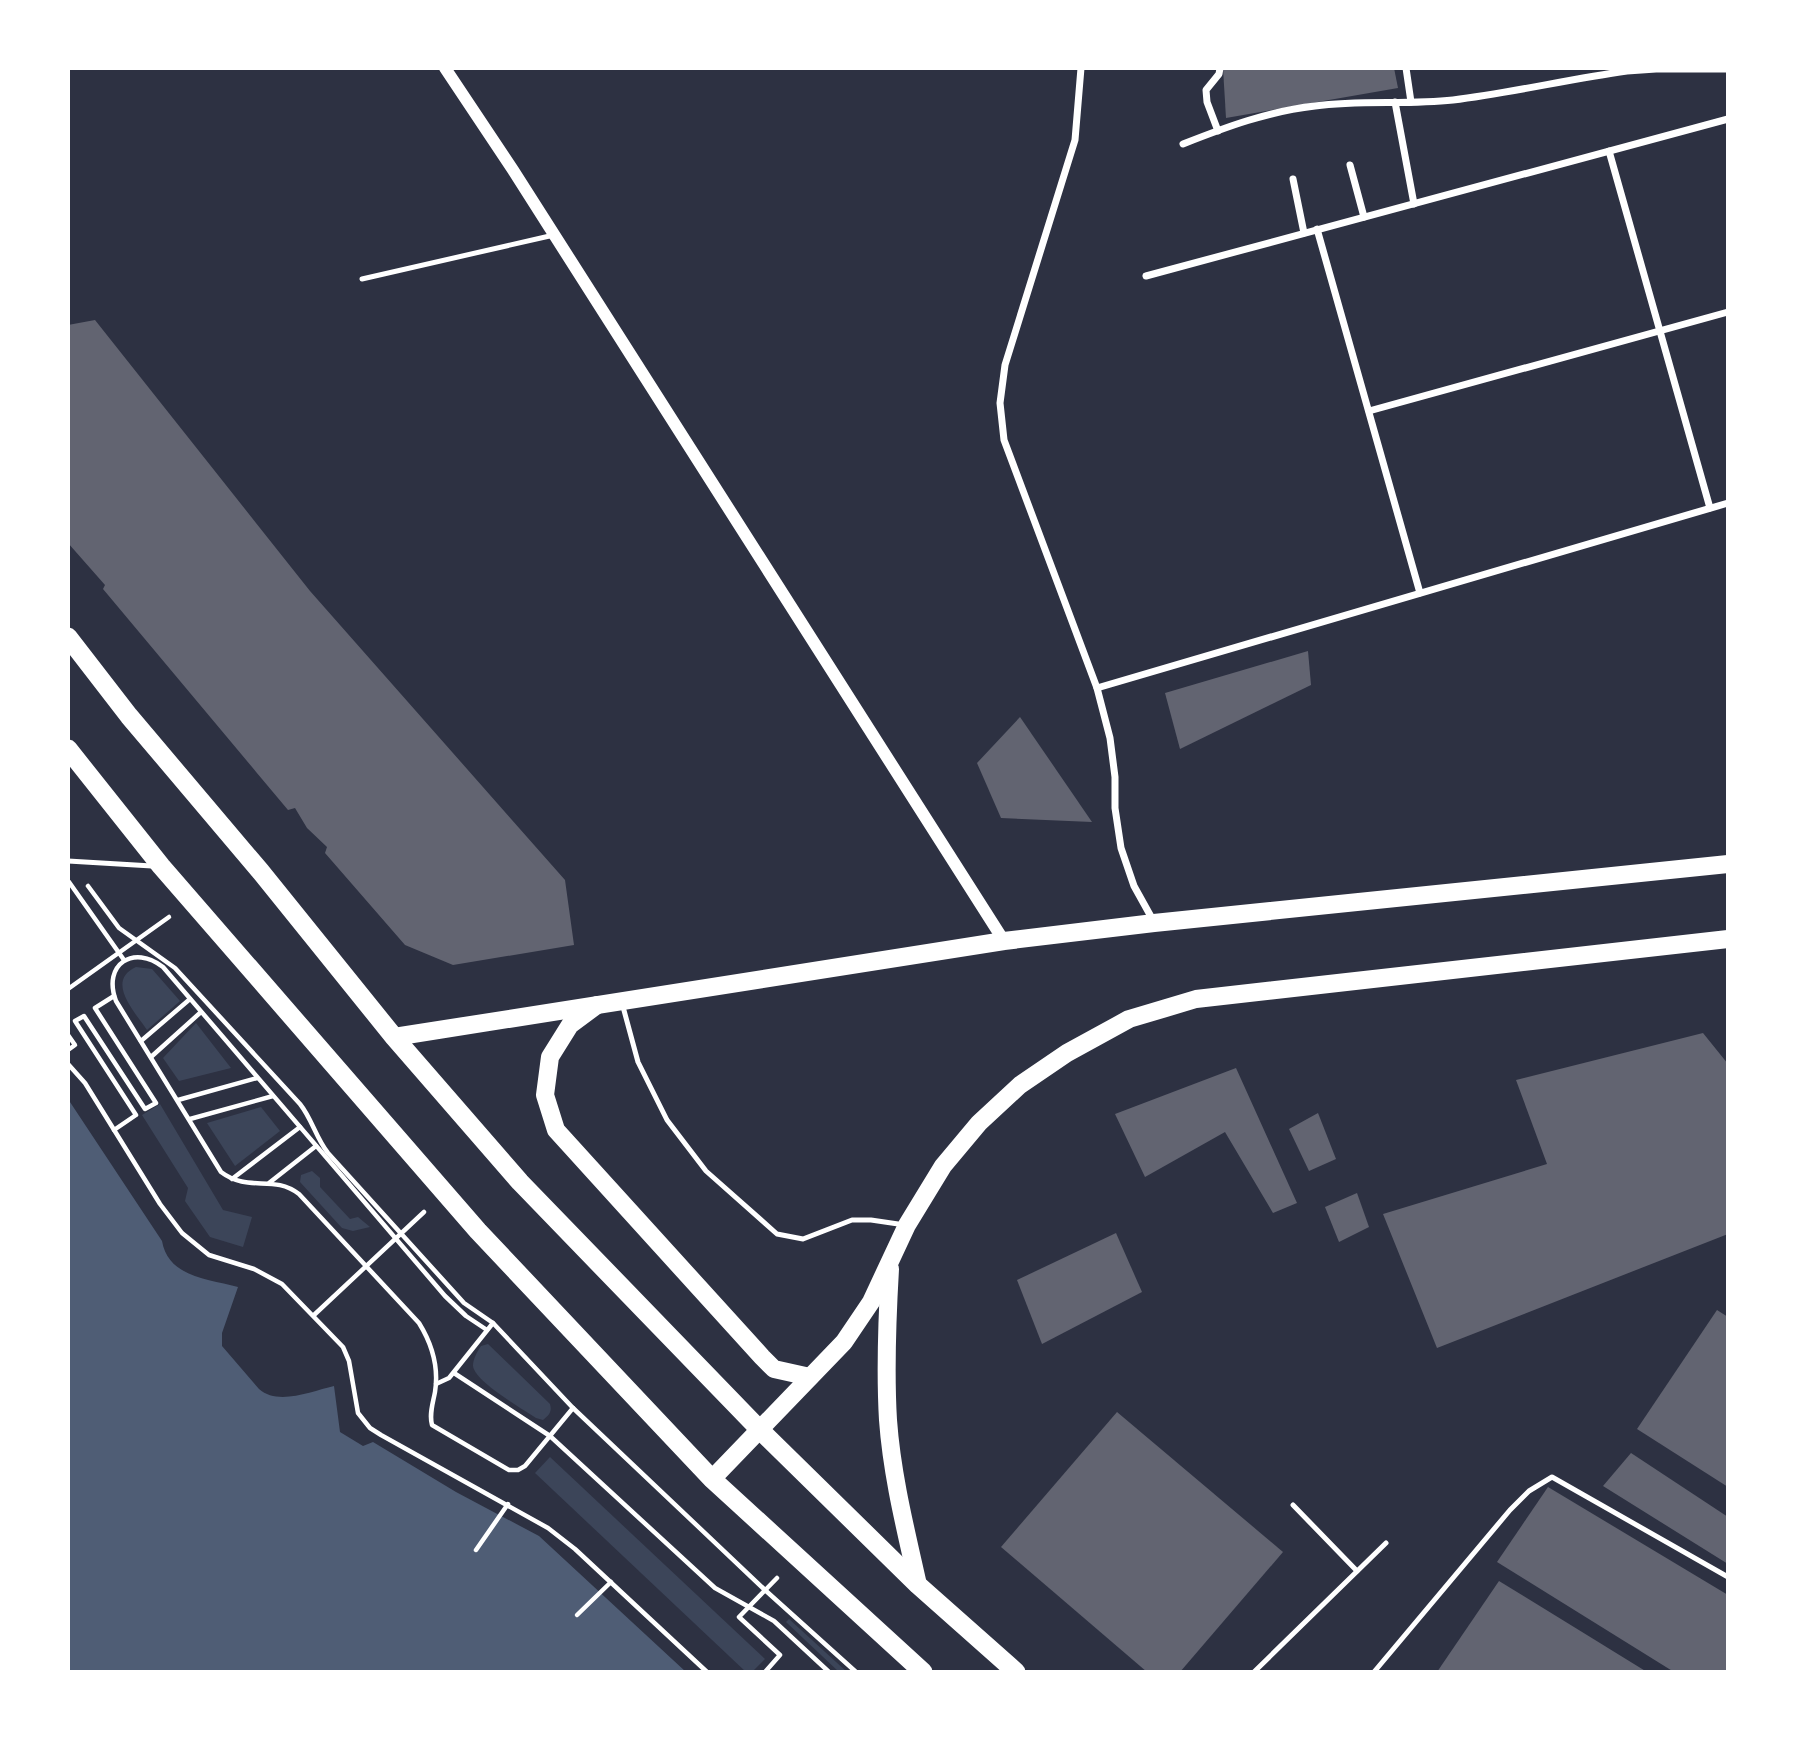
<svg xmlns="http://www.w3.org/2000/svg" width="1796" height="1740" viewBox="0 0 1796 1740" font-family="'Golos Text',sans-serif">
<style>
.green{fill:#3c4559}
.water{fill:#4f5d75}
.building{fill:#626471}
.lines{fill:none;stroke-linecap:round;stroke-linejoin:round}
.path{stroke:#fff;stroke-width:4.5}
.service{stroke:#fff;stroke-width:5}
.minor{stroke:#fff;stroke-width:7}
.tertiary{stroke:#fff;stroke-width:12}
.primary{stroke:#fff;stroke-width:18}
.trunk{stroke:#fff;stroke-width:19}
</style>
<rect width="100%" height="100%" fill="#2d3142"/>
<!-- green -->
<g class="green">
<path d="M136 967 152 969 180 1001 147 1030C135 1012 105 981 136 967Z"/>
<polygon points="196,1023 231,1068 179,1081 163,1058"/>
<polygon points="160,1104 223,1210 252,1217 243,1247 210,1237 185,1201 188,1188 142,1115"/>
<polygon points="261,1107 280,1131 235,1166 207,1123"/>
<polygon points="312,1171 320,1178 320,1187 350,1219 358,1217 370,1227 353,1231 342,1228 300,1182 301,1175"/>
<path d="M488 1344 550 1404C552 1411 550 1415 543 1420L536 1418C523 1409 475 1382 473 1366 473 1359 477 1352 481 1346Z"/>
<polygon points="550,1457 765,1659 752,1672 746,1672 535,1473"/>
<polygon points="789,1619 847,1672 839,1672 786,1622"/>
</g>
<!-- water -->
<path class="water" d="M68 1099 162 1241C168 1277 208 1279 238 1287L222 1333V1346L259 1389C278 1406 312 1391 334 1386L340 1432 363 1446 373 1442 456 1492 539 1536 686 1672H68Z"/>
<!-- building -->
<g class="building">
<polygon points="1223,68 1394,68 1398,88 1226,118"/>
<polygon points="95,320 310,591 565,880 574,945 453,965 405,945 325,853 327,847 307,828 295,808 288,810 103,589 105,585 68,543 68,325"/>
<polygon points="1308,651 1311,685 1180,749 1165,693"/>
<polygon points="1020,717 1092,822 1001,818 977,763"/>
<polygon points="1703,1033 1728,1064 1728,1234 1437,1348 1383,1214 1547,1164 1516,1080"/>
<polygon points="1236,1068 1297,1203 1273,1213 1225,1132 1145,1177 1115,1114"/>
<polygon points="1318,1113 1336,1159 1309,1171 1289,1129"/>
<polygon points="1357,1193 1369,1227 1339,1242 1325,1207"/>
<polygon points="1116,1233 1142,1292 1042,1344 1017,1280"/>
<polygon points="1717,1310 1728,1317 1728,1487 1637,1429"/>
<polygon points="1117,1412 1283,1552 1180,1672 1147,1672 1001,1547"/>
<polygon points="1631,1453 1728,1517 1728,1564 1603,1486"/>
<polygon points="1548,1487 1728,1595 1728,1672 1674,1672 1497,1562"/>
<polygon points="1499,1581 1647,1672 1437,1672"/>
</g>
<g class="lines">
<!-- path -->
<g class="path">
<polyline points="69,882 124,960"/>
<path d="M88 886 119 928 175 968 300 1104C312 1119 316 1138 328 1153L464 1303 493 1323 573 1408 765 1590 856 1672"/>
<polyline points="68,989 169,917"/>
<polyline points="114,996 95,1008 156,1103 145,1109 84,1016 75,1021 136,1115 114,1130"/>
<polyline points="68,1035 75,1045 68,1050"/>
<polyline points="141,1041 190,999"/>
<polyline points="151,1057 201,1012"/>
<polyline points="68,1064 85,1083 160,1204 182,1233 209,1255 254,1269 282,1284 343,1347 349,1361 358,1413 370,1428 381,1435 548,1528 575,1549 707,1672"/>
<polyline points="178,1100 257,1078"/>
<polyline points="190,1119 273,1096"/>
<polyline points="232,1179 300,1127"/>
<polyline points="269,1183 316,1146"/>
<polyline points="314,1315 424,1212"/>
<path d="M487 1330 466 1316 445 1296 163 967C134 944 102 964 116 1001L221 1172C249 1193 273 1174 299 1194L419 1323C432 1344 439 1367 435 1392 433 1403 429 1414 432 1425L509 1470H518L525 1466 573 1408"/>
<polyline points="454,1373 550,1436 715,1588 774,1621 829,1672"/>
<polyline points="436,1384 449,1378 493,1323"/>
<polyline points="476,1550 508,1504"/>
<polyline points="577,1615 611,1582"/>
<polyline points="765,1672 780,1655 739,1617 777,1578"/>
</g>
<!-- service -->
<g class="service">
<polyline points="362,279 554,235"/>
<polyline points="68,861 152,866"/>
<polyline points="622,1003 638,1062 667,1120 706,1171 777,1234 803,1239 852,1220 871,1220 905,1225"/>
<polyline points="1293,1505 1357,1571"/>
<polyline points="1254,1672 1386,1543"/>
<polyline points="1374,1672 1510,1510 1529,1491 1552,1477 1728,1577"/>
</g>
<!-- minor -->
<g class="minor">
<polyline points="1081,68 1075,140 1005,365 1000,403 1004,440 1097,688 1110,738 1115,777 1115,808 1121,848 1134,886 1154,922"/>
<polyline points="1406,68 1411,102"/>
<polyline points="1395,102 1414,204"/>
<polyline points="1218,131 1207,102 1206,90 1219,74 1220,68"/>
<path d="M1183 144C1226 127 1269 111 1315 106 1361 100 1408 105 1453 100 1511 93 1569 79 1627 71L1656 69H1728"/>
<polyline points="1609,151 1710,508"/>
<polyline points="1350,165 1364,217"/>
<polyline points="1293,179 1304,233"/>
<polyline points="1317,229 1420,593"/>
<polyline points="1146,276 1728,119"/>
<polyline points="1369,411 1728,312"/>
<polyline points="1097,688 1728,503"/>
</g>
<!-- tertiary -->
<polyline class="tertiary" points="445,68 513,170 1004,941"/>
<!-- primary -->
<g class="primary">
<polyline points="597,1005 570,1025 550,1057 545,1095 556,1130 762,1357 774,1369 810,1377"/>
<polyline points="394,1037 1004,941 1154,923 1728,864"/>
<path d="M890 1269C887 1320 885 1370 888 1420 892 1476 906 1531 918 1585"/>
<polyline points="712,1479 844,1342 871,1302 907,1225 943,1166 979,1123 1020,1085 1067,1053 1129,1019 1196,999 1728,939"/>
</g>
<!-- trunk -->
<g class="trunk">
<polyline points="68,637 129,716 261,872 394,1037 520,1182 759,1429 918,1585 1016,1672"/>
<polyline points="68,749 161,866 478,1231 712,1479 923,1672"/>
</g>
</g>
<!-- border -->
<rect width="1796" height="1740" fill="none" stroke="#ffffff" stroke-width="140"/>
</svg>
